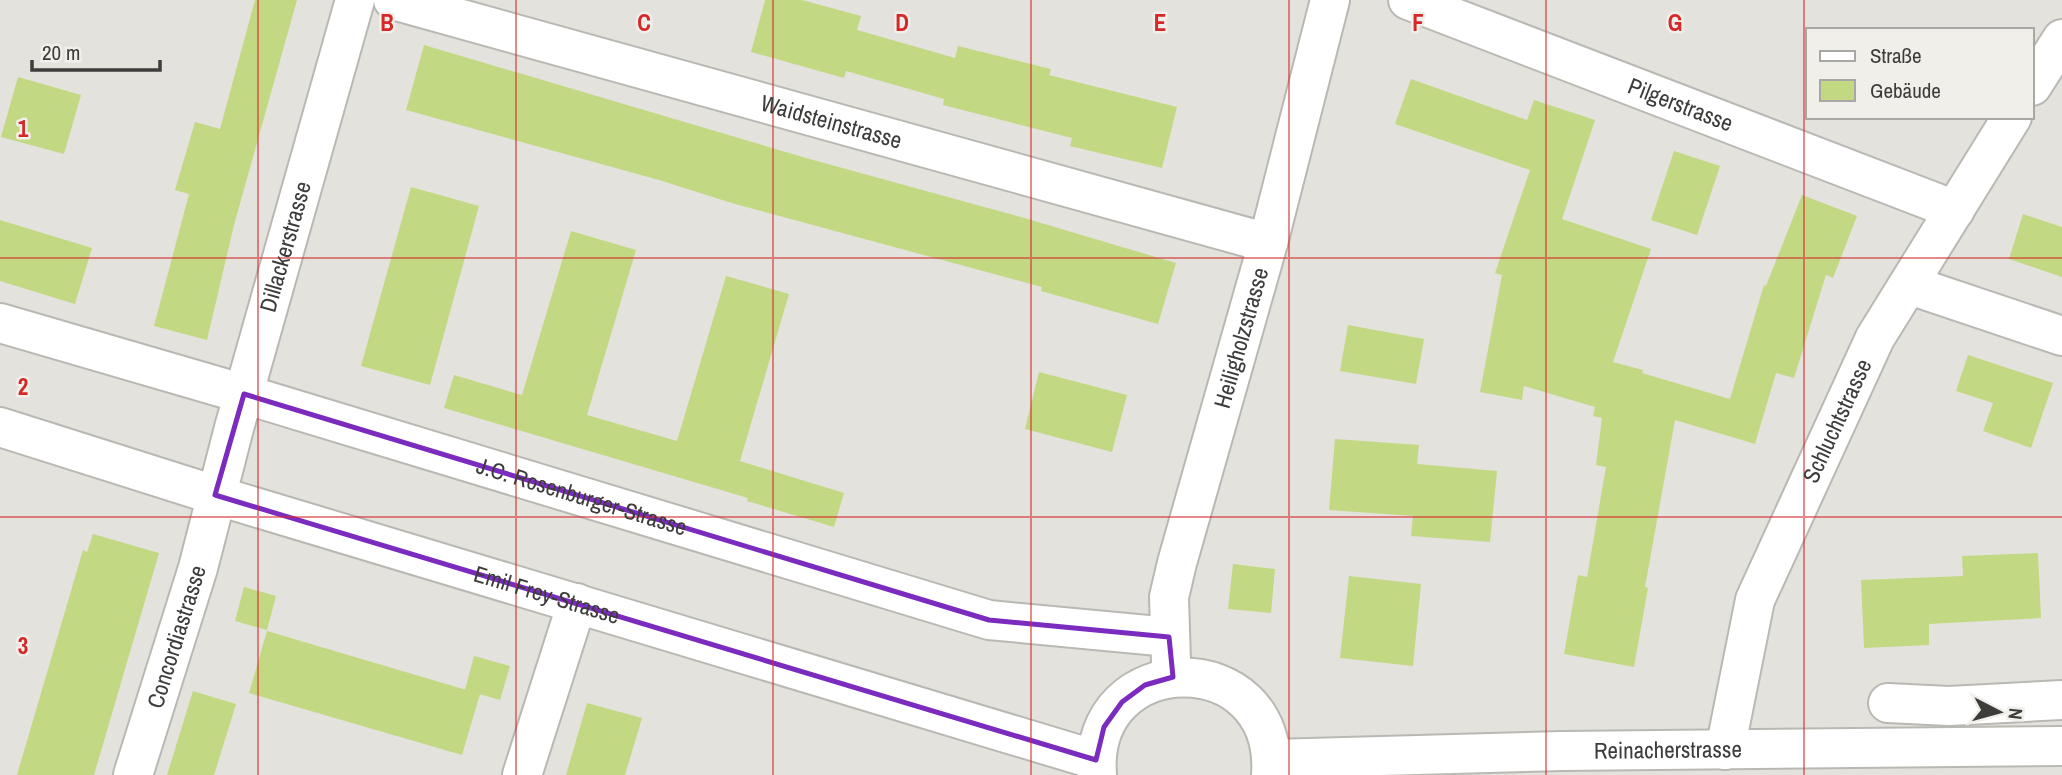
<svg xmlns="http://www.w3.org/2000/svg" width="2062" height="775" viewBox="0 0 2062 775" font-family="'Archivo Narrow',sans-serif">
<style>
.building{fill:#c3d883}
.lines{fill:none;stroke-linecap:round;stroke-linejoin:round}
.street-casing{stroke:#bab8b3;stroke-width:42}
.primary-casing{stroke:#bab8b3;stroke-width:42}
.street{stroke:#fff;stroke-width:38}
.primary{stroke:#fff;stroke-width:38}
.marked{fill:none;stroke:#7b2cbf;stroke-width:5;stroke-linejoin:round}
.grid{fill:none;stroke:#d62828;stroke-width:2;stroke-opacity:0.55}
.labels{text-anchor:middle;stroke-width:5;stroke-linejoin:round;paint-order:stroke}
.street-label{font-size:23px;fill:#3d3c3a;stroke:#f1efea}
.grid-label{font-size:23px;text-anchor:middle;font-weight:bold;fill:#d62828;stroke:#f1efea;stroke-width:5;stroke-linejoin:round;paint-order:stroke}
</style>
<rect width="100%" height="100%" fill="#e4e2dd"/>
<!-- building -->
<g class="building">
<polygon points="255,0 297,0 234,225 207,340 154,326 189,194 175,190 195,122 220,129"/>
<polygon points="765,0 802,0 861,16 857,30 955,58 958,46 1051,69 1049,75 1177,107 1162,168 1070,146 1072,138 943,105 944,99 846,71 844,78 751,52"/>
<polygon points="424,45 806,158 1021,217 1176,263 1158,324 1041,291 1042,287 735,204 659,180 406,110"/>
<polygon points="18,77 81,95 64,154 1,137"/>
<polygon points="1411,79 1527,120 1534,100 1595,120 1562,219 1651,249 1613,362 1643,370 1642,373 1730,399 1764,285 1766,286 1802,195 1857,216 1833,278 1826,275 1794,378 1776,373 1755,444 1675,420 1645,587 1648,588 1634,667 1564,654 1578,575 1587,577 1606,467 1596,465 1602,418 1593,416 1595,407 1524,386 1522,400 1480,392 1502,275 1495,273 1530,170 1395,124"/>
<polygon points="1674,151 1720,166 1697,235 1651,220"/>
<polygon points="411,187 479,206 430,385 361,366"/>
<polygon points="2023,214 2062,227 2062,277 2009,259"/>
<polygon points="0,220 92,248 75,304 0,281"/>
<polygon points="571,231 636,250 587,415 677,441 726,276 789,294 740,461 844,493 834,527 747,501 748,498 444,408 454,375 522,395"/>
<polygon points="1348,325 1424,339 1416,384 1340,371"/>
<polygon points="1968,355 2053,383 2031,448 1983,431 1993,403 1956,391"/>
<polygon points="1039,372 1127,395 1112,452 1025,429"/>
<polygon points="1335,439 1419,445 1417,464 1497,471 1490,542 1411,536 1413,516 1329,510"/>
<polygon points="93,534 159,553 94,775 17,775 83,550 87,552"/>
<polygon points="2038,553 2041,618 1929,624 1929,645 1864,648 1861,580 1963,576 1962,556"/>
<polygon points="1233,564 1275,569 1271,613 1228,609"/>
<polygon points="1349,576 1421,584 1413,666 1340,658"/>
<polygon points="244,587 276,596 267,630 235,621"/>
<polygon points="267,631 480,694 462,755 249,693"/>
<polygon points="474,656 510,666 500,700 465,690"/>
<polygon points="193,691 236,704 214,775 167,775"/>
<polygon points="587,703 642,718 625,775 566,775"/>
</g>
<g class="lines">
<defs>
<g id="street">
<path id="s1" d="M393 0 1268 243"/>
<path id="s2" d="M1408 0 1955 210"/>
<polyline points="2032,86 2062,39"/>
<polyline points="1910,285 2062,336"/>
<path id="s3" d="M0 323 244 394 989 620 1169 637"/>
<path id="s4" d="M1171 662 1169 597 1177 563 1268 243 1330 0"/>
<polyline points="1888,703 1949,706 2062,700"/>
<path id="s5" d="M1725 750 1755 600 1875 338 2012 117"/>
<path id="s6" d="M133 775 198 568 234 428 355 0"/>
<polyline points="522,775 577,603"/>
</g>
<g id="primary">
<path id="s7" d="M0 427 215 495 1096 760"/>
<path id="s8" d="M1272 759 1562 751 2062 746"/>
<path d="M1097 775C1087 646 1280 644 1271 775"/>
</g>
</defs>
<!-- street casing -->
<use href="#street" class="street-casing"/>
<!-- primary casing -->
<use href="#primary" class="primary-casing"/>
<!-- street -->
<use href="#street" class="street"/>
<!-- primary -->
<use href="#primary" class="primary"/>
</g>
<!-- marked area -->
<path class="marked" d="M244 394 989 620 1169 637 1173 677 1145 685 1122 702 1104 727 1096 760 215 495Z"/>
<!-- grid -->
<path class="grid" d="M258 0V775M516 0V775M773 0V775M1031 0V775M1289 0V775M1546 0V775M1804 0V775M0 258H2062M0 517H2062"/>
<g class="labels">
<!-- street labels -->
<g class="street-label">
<text dy="8" stroke="none"><textPath href="#s2" startOffset="292">Pilgerstrasse</textPath></text>
<text dy="8" stroke="none"><textPath href="#s1" startOffset="455">Waidsteinstrasse</textPath></text>
<text dy="8" stroke="none"><textPath href="#s6" startOffset="550">Dillackerstrasse</textPath></text>
<text dy="8" stroke="none"><textPath href="#s4" startOffset="334">Heiligholzstrasse</textPath></text>
<text dy="8" stroke="none"><textPath href="#s5" startOffset="350">Schluchtstrasse</textPath></text>
<text dy="8" stroke="none"><textPath href="#s3" startOffset="607">J.C. Rosenburger-Strasse</textPath></text>
<text dy="8" stroke="none"><textPath href="#s7" startOffset="572">Emil Frey-Strasse</textPath></text>
<text dy="8" stroke="none"><textPath href="#s6" startOffset="145">Concordiastrasse</textPath></text>
<text dy="8" stroke="none"><textPath href="#s8" startOffset="396">Reinacherstrasse</textPath></text>
</g>
</g>
<g class="grid-label">
<text x="387" y="31">B</text>
<text x="644" y="31">C</text>
<text x="902" y="31">D</text>
<text x="1160" y="31">E</text>
<text x="1418" y="31">F</text>
<text x="1675" y="31">G</text>
<text x="23" y="137">1</text>
<text x="23" y="395">2</text>
<text x="23" y="654">3</text>
</g>
<!-- legend -->
<rect x="1806" y="28" width="228" height="91" fill="#f1efea" stroke="#a9a7a4" stroke-width="2"/>
<rect x="1820" y="51" width="35" height="10" fill="#ffffff" stroke="#a9a7a4" stroke-width="2"/>
<text x="1870" y="63" font-size="21" fill="#3d3c3a">Straße</text>
<rect x="1820" y="80" width="35" height="21" fill="#c3d883" stroke="#a9a7a4" stroke-width="2"/>
<text x="1870" y="98" font-size="21" fill="#3d3c3a">Gebäude</text>
<!-- north arrow -->
<g transform="translate(1999 712) rotate(96)" stroke="#f1efea" stroke-width="5" paint-order="stroke">
<path d="M0-5L12 26L0 18L-12 26Z" fill="#3d3c3a"/>
<text y="-10" font-size="19" font-weight="bold" text-anchor="middle" fill="#3d3c3a">N</text>
</g>
<!-- scale -->
<path d="M32 60v10h128v-10" fill="none" stroke="#3d3c3a" stroke-width="3.5"/>
<text x="42" y="60" font-size="21" fill="#3d3c3a" stroke="#f1efea" stroke-width="5" paint-order="stroke">20 m</text>
</svg>
